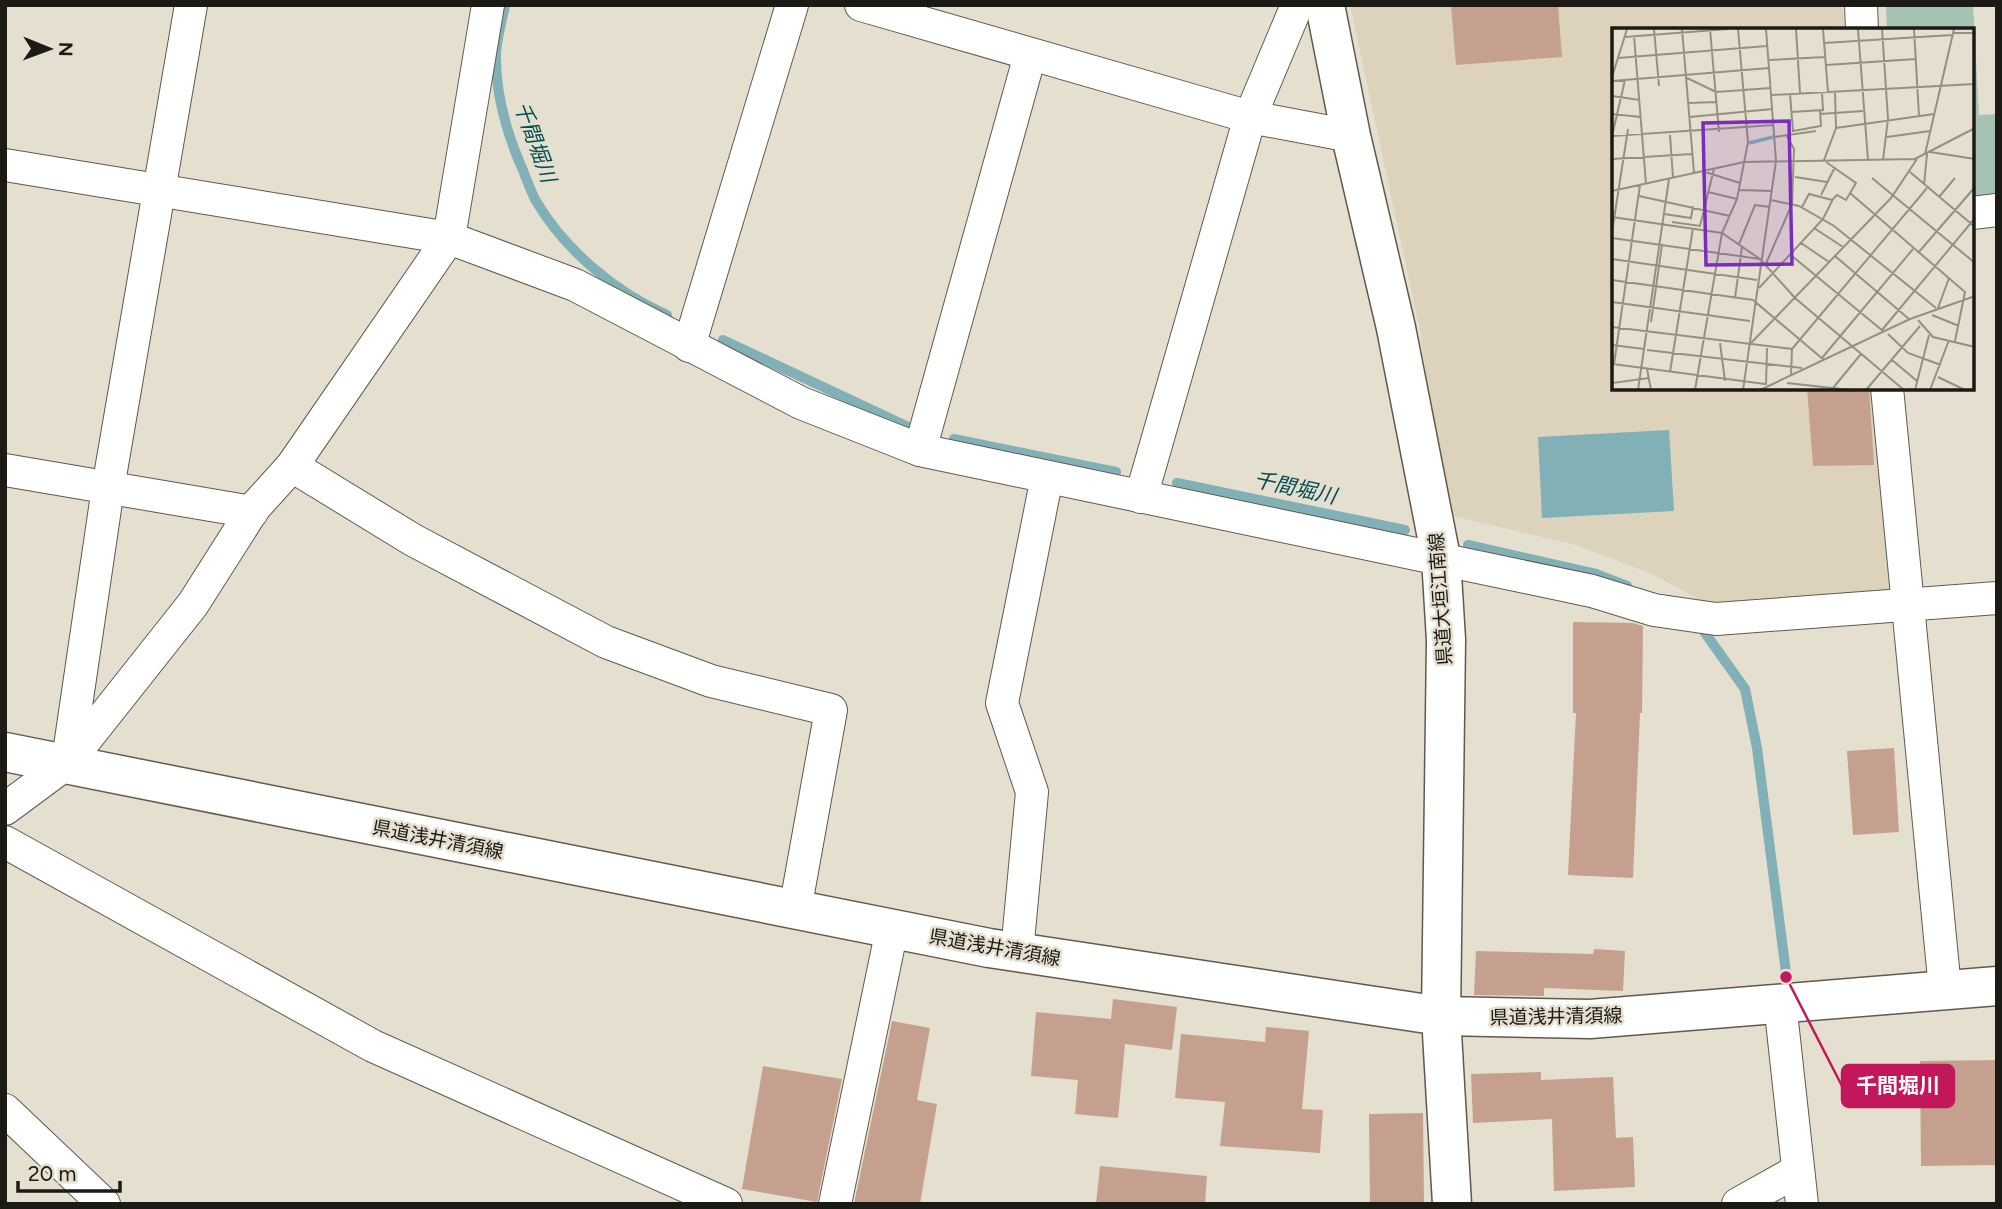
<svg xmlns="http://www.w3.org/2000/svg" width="2002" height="1209" viewBox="0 0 2002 1209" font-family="Figtree,'Noto Sans JP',sans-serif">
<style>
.built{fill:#ddd3bd}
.green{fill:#a6c2b4}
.water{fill:#81b0b6}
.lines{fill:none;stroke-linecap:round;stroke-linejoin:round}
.stream{stroke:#81b0b6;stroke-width:10}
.building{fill:#c6a08f}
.minor-casing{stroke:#605a4d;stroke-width:34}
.secondary-casing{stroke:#605a4d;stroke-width:41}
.minor{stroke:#fff;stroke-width:32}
.secondary{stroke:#fff;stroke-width:38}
.labels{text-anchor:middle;stroke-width:5;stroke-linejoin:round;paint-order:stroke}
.street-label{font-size:19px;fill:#1c1a14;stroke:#e5dfcf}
.water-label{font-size:21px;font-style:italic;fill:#034e55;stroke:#e5dfcf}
.inset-river{fill:none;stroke:#81b0b6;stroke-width:3.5}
.inset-road{fill:none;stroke:#959084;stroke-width:2}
.view{fill:#7b2cbf;fill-opacity:0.15;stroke:#7b2cbf;stroke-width:3.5}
.inset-edge{fill:none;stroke:#1c1a14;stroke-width:3.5}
.leader{fill:none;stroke:#c2185b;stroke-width:2.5}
.callout-dot{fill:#c2185b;stroke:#e5dfcf;stroke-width:2.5}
.callout{fill:#c2185b;stroke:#c2185b;stroke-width:2.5}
.callout-label{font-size:21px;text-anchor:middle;font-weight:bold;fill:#fff}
</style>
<rect width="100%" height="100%" fill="#e5dfcf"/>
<!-- built -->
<polygon class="built" points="1350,5 1842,5 1845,30 1614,30 1614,388 1878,389 1898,595 1719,610 1652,574 1576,545 1444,514 1420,330"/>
<!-- green -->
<polygon class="green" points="1886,5 1973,5 1979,115 1997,114 1997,198 1972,199 1972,30 1887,30"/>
<!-- water -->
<polygon class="water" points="1669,430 1674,511 1542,518 1538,437"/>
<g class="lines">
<!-- stream -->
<g class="stream">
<path d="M505 5C502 21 497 37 496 53 495 90 505 127 519 161 525 174 529 188 536 201 565 250 615 292 667 315"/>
<polyline points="723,340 921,433"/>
<polyline points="954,439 1116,472"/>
<polyline points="1177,483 1405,530"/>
<polyline points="1468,545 1596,574 1627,586"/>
<polyline points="1703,630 1745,689 1757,748 1789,996"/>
</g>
</g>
<!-- building -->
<g class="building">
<polygon points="1451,5 1558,5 1562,57 1456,65"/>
<polygon points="1807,388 1869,388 1874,465 1813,466"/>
<polygon points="1573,622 1633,623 1643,626 1642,713 1640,713 1633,878 1568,875 1576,713 1573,713"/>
<polygon points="1894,748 1899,832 1853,835 1847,751"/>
<polygon points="1594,949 1625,951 1623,991 1544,988 1544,996 1474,995 1476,951 1593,954"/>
<polygon points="1113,999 1177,1007 1172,1050 1125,1044 1118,1118 1075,1114 1078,1080 1031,1076 1036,1012 1111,1019"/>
<polygon points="892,1021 930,1028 917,1100 937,1104 920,1204 854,1204"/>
<polygon points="1266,1027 1309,1031 1302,1109 1323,1110 1320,1153 1220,1146 1225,1102 1175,1098 1181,1034 1265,1042"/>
<polygon points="1997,1060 1997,1165 1921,1166 1920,1061"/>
<polygon points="763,1066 842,1079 817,1202 742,1189"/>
<polygon points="1541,1072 1541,1080 1613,1077 1616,1138 1633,1137 1635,1187 1554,1191 1552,1119 1473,1123 1471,1074"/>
<polygon points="1423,1113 1424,1204 1370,1204 1369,1114"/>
<polygon points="1100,1166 1207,1176 1205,1204 1096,1204"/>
</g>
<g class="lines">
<defs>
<g id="minor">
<polyline points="861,5 1250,117 1351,136"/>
<polyline points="1861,5 1862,30"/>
<polyline points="5,165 449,238 575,285 801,403 920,450 1592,591 1654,610 1716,619 1997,598"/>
<polyline points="1972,213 1997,210"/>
<polyline points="689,346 792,5"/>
<path d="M1887 388C1905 589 1927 789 1945 989"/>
<polyline points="920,450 1030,55"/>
<polyline points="292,466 413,540 606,642 711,681 831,710 795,910"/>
<polyline points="5,470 252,512"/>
<polyline points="1141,497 1250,117 1297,5"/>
<polyline points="68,760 108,488 191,5"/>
<polyline points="5,809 67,763 193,604 254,508 292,466 449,238 488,5"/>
<polyline points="5,842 373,1046 726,1204"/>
<polyline points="1017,952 1032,792 1002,703 1047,477"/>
<polyline points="1780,1003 1802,1204"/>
<polyline points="5,1110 104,1204"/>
<polyline points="835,1204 892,929"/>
<polyline points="1738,1204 1797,1171"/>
</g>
<g id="secondary">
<polyline points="1325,5 1351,136 1396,328 1441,558 1446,640 1441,1016 1452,1204"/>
<polyline points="5,752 989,948 1441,1016 1590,1019 1997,986"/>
</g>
</defs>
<!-- minor casing -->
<use href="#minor" class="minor-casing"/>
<!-- secondary casing -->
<use href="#secondary" class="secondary-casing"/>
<!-- minor -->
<use href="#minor" class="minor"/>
<!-- secondary -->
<use href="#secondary" class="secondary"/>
</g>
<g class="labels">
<!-- street labels -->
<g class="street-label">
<text transform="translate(1440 599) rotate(-94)" y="7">県道大垣江南線</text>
<text transform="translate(438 839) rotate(11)" y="7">県道浅井清須線</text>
<text transform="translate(995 947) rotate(10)" y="7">県道浅井清須線</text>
<text transform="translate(1556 1016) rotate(-1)" y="7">県道浅井清須線</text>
</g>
<!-- water labels -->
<g class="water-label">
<text transform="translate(535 142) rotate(70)" y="7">千間堀川</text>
<text transform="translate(1295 488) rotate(12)" y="7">千間堀川</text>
</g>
</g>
<!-- overview -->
<g transform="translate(1612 28)">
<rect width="362" height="362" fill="#e5dfcf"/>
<path class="inset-river" d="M137 115 161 109"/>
<path class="inset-road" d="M42 1 47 58M70 1 82 145M98 1 107 104M184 1 188 65M211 1 216 64M246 1 256 132M270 1 276 91 271 132M302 1 307 88M341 5H363M22 8 34 156M13 9 116 1M212 15 340 7M6 30 155 18M157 32 213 29M214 37 304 31M0 49 15 1M75 50 104 64 159 60M0 53 157 40M178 66 181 103 209 98 208 82M160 67 363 56M0 68 28 72M76 75 105 74M179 84 211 82 210 64M0 86 29 89M208 86 251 83M78 89 160 81M224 100 322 86M58 107 61 150M0 108 162 97M0 108 13 52M163 109 204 103M275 109 318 103M318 124 363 131M313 126 342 1M0 131 80 126M212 132 224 100 223 64M90 143 128 155M298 144 363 199M183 149 215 154M260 150 363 235M312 157 315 126M127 162 160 163M0 163 132 134 303 131 363 100M96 164 125 171M238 165 353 264 343 313M209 167 223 139M27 168 118 188M327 169 343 150M159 172 187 178 222 198 324 280M190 179 197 166 220 172M52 186 79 190 81 178M0 189 110 205 148 231 183 270 292 362M60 194 88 198 102 141M202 200 231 219M0 204 16 101M0 210 148 231M189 215 217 234M127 216 143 177 158 179M306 225 363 159M180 228 271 303M223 228 297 291M0 231 145 252M153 238 180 176 182 121 175 108M0 252 141 272 212 332M147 260 211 191 221 171 225 167 234 172 244 155 214 134M123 270 130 219M0 274 138 293M326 280 337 250M320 287 347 298M306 292 321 309 363 319M39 294 50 217M0 299 180 321 179 348M270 302 363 190M276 306 296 325 329 337M108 315 113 353M138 316 279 170 305 131M0 317 32 321M180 321 315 160M35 322 190 340M210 330 301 221M280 332 305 353M1 336 153 356M2 336 28 157M35 341 39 362M58 344 81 200M326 349 353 362M175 355 238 362M154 357 155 320M0 359V355L37 350M221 360 249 326M26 362 57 151M83 362 110 205 125 171 136 114 126 1M131 362 164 133 154 1M148 362 298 291 363 268M254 362 308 298M303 362 317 307M318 362 337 312"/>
<path class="view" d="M177 93 180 236 94 237 91 95Z"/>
<rect width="362" height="362" class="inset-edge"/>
</g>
<!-- callouts -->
<path class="leader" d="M1786 977L1842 1086"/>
<circle class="callout-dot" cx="1786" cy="977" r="7"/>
<rect class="callout" x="1842" y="1065" width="112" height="42" rx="7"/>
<g class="callout-label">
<text x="1898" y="1093">千間堀川</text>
</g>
<!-- border -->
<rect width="2002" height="1209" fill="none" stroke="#1c1a14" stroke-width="14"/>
<!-- north arrow -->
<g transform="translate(49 49) rotate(91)" stroke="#e5dfcf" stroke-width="5" paint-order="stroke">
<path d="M0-5L12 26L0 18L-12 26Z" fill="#1c1a14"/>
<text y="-10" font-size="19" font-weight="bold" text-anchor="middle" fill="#1c1a14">N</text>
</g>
<!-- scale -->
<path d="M18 1181v10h102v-10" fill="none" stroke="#1c1a14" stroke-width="3.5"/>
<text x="28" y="1181" font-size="21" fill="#1c1a14" stroke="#e5dfcf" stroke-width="5" paint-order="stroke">20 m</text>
</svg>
